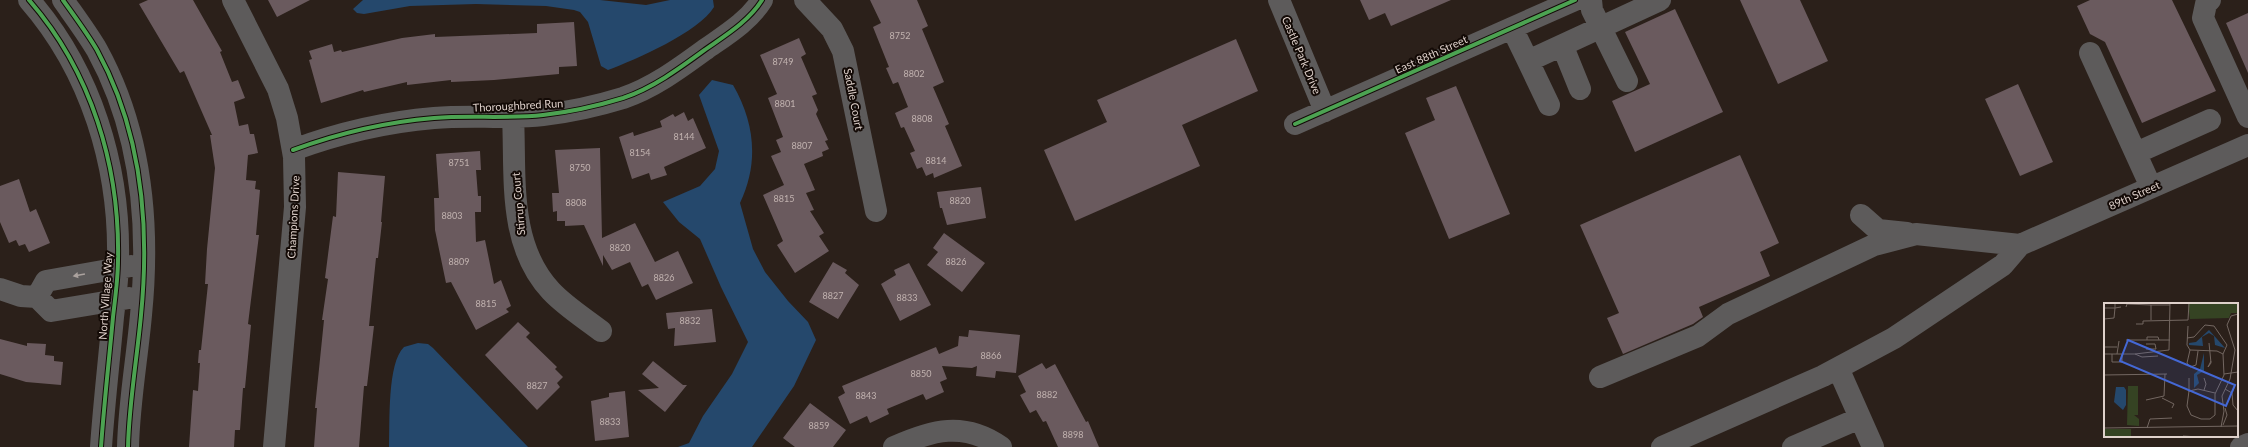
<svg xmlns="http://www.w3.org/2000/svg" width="2248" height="447" font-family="Lato,sans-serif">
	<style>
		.water { fill: #25486c }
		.building { fill: #6a5a5e }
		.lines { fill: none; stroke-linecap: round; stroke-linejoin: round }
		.minor { stroke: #5d5b5b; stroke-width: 22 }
		.cycleway-casing { stroke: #130a06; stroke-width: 6 }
		.cycleway { stroke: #4ca352; stroke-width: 4 }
		.oneway { fill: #aba29e }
		.labels { text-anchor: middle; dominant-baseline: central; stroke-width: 4; stroke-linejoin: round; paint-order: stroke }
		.number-label { font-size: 9px; fill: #c2b3b0 }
		.street-label { font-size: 11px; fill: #dfd1cb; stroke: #130a06 }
		.inset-road { fill: none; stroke: #736761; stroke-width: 1 }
		.view { fill: #4468d5; fill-opacity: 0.15; stroke: #4468d5; stroke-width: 2 }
		.inset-edge { fill: none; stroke: #dfd1cb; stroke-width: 2 }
	</style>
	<rect width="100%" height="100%" fill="#2b201a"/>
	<path class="water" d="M363 0H600L646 5 670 0H713L714 7C699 32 635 60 608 70L601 66 588 22 580 12 574 10 546 6 476 4 410 6 364 14 357 13 353 9Z
		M712 80 733 85C755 123 759 163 740 203L753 249 765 272 788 301 808 322 816 340 794 386 752 447H678L689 443 703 416 732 374 748 342 721 287 700 239 679 222 663 202 700 186 715 169 719 151 699 95Z
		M418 343 428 344 433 348 528 447H389C390 423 387 363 404 347Z"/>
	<path class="building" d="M148 0H193L222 51 220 52 232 82 238 80 245 98 234 102 239 126 248 124 250 134H254L258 153 248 155 246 180 256 181 255 189 260 190 256 235H259L248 324 251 325 245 388H243L240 430H235L234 447H189L193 390 198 391 200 363H198L199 350H201L208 284H205L207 249 215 168 210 135H212L184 71 180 73 139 4Z
		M268 0H310L277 17Z
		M870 0H917L928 26 922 29 944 82 933 87 949 124 945 126 962 166 934 178 933 173 926 176 922 167 917 169 910 153 915 151 904 127 901 128 895 113 908 107 898 82 893 84 886 68 889 67 873 27 881 23Z
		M1360 0H1451L1391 26 1385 13 1369 20Z
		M1740 0H1800L1828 61 1778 84Z
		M2090 0H2172L2216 91 2142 123 2105 42 2090 34 2077 6Z
		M1675 9 1723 112 1635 152 1612 101 1650 84 1625 32Z
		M2248 13V73L2226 23Z
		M574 22 577 66 559 67V74L494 80 451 82V80L407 85V82L364 92 363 90 321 103 309 60 312 59 309 51 332 44 334 52 341 50 342 52 402 38 435 34V37L537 33V24Z
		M799 38 806 54 801 57 817 94 812 96 818 110 816 114 828 140 825 141 829 149 822 152 823 156 804 164 815 190 806 193 814 210 810 211 824 233 819 236 829 251 795 273 777 245 783 241 763 195 784 185 771 156 781 152 776 140 783 137 768 98 777 94 760 55Z
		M1236 39 1258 91 1182 125 1200 166 1075 221 1044 150 1107 122 1097 100Z
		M2018 84 2053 162 2020 176 1985 99Z
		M1456 86 1510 214 1449 239 1405 133 1435 120 1426 98Z
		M684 112 688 121 693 118 706 148 664 167 667 175 651 180 649 173 632 179 619 137 633 132 634 136 662 127 660 121 673 114 675 117Z
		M600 148 602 238 635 223 655 262 678 251 693 283 656 300 648 284 642 287 630 262 612 270 603 255V266L584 225 565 226V221H557V211L553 212 552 193H559L555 150Z
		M480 151 481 170H476L478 196H481V212H475L476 242 485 240 494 284 501 280 511 306 506 309 509 312 476 330 451 282 446 283 435 230 434 198H439L436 154Z
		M1740 155 1779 243 1760 252 1770 276 1699 307 1703 317 1693 324 1623 354 1607 318 1619 313 1580 225Z
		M338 172 385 176 381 222H382L378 258H376L369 326H374L367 386H364L359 447H314L317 408H315L324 320H322L328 279 325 278 333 216 336 217Z
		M19 179 30 212 36 209 50 243 29 252 25 244 19 246 16 240 9 243 0 222V186Z
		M981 187 986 218 947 225 942 208H940L937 192Z
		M944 233 985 263 962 292 927 265 938 252 933 248Z
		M833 262 847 270 845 273 859 285 838 319 809 302Z
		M909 263 931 305 900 321 881 284 896 275 894 270Z
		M712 309 716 342 674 346 675 328 668 329 666 313Z
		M518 322 530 333 526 337 557 367 555 369 563 377 557 383 560 387 537 410 485 355Z
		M969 330 1020 335 1016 373 996 371 995 378 976 376 977 366 972 368 942 366 947 379 940 382 944 392 926 400 923 394 887 409 889 414 870 423 867 416 850 424 838 397 845 393 842 386 936 347 939 354 958 346 959 336 968 337Z
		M0 339 27 346V343L46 344 45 355 54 356V361L63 362 61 385 26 382 0 374Z
		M653 361 683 385H687L665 412 638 390 659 388 642 374Z
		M1042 363 1046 369 1055 364 1086 422 1088 421 1099 447H1058L1046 421 1043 422 1036 410 1030 413 1020 395 1026 392 1018 376Z
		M625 391 629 437 595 441 591 401 609 397V393Z
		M810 403 846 430 833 447H795L783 438Z"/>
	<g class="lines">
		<path class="minor" d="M29 0C91 71 120 166 118 260 118 279 115 299 113 317 109 361 104 404 101 447
			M63 0C75 17 87 33 97 50 142 132 150 224 141 315 137 359 129 403 128 447
			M233 0 278 89 287 118 294 157 295 207 274 447
			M805 0 832 29 843 51 876 211
			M1279 0 1325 111
			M1591 0 1592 10 1627 81
			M2210 0 2206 4 2203 18 2248 117
			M1512 28 1528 61 1660 0
			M1563 47 1580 89
			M2090 53 2151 187
			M1528 61 1549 105
			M513 116C516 176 507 244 551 291 565 306 584 318 601 331
			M1295 124 1575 0
			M293 150C339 133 386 122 434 118 470 115 507 119 543 115 570 112 597 106 623 98 653 88 680 68 706 49 726 35 749 21 762 0
			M2136 153 2210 120
			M1861 215 1878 230 1907 233
			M2020 245 2248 145
			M0 289 21 296 37 297 51 311 129 298
			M37 297 46 281 131 266
			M1838 368 1873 447
			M1600 377 1698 336 1728 314 1874 245 1916 234 2020 245 2003 265 1894 338 1823 376 1662 447
			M894 447C932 430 964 421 1001 447
			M1793 447 1860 418
			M2241 447 2248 444"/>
		<g class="cycleway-casing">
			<path id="cycleway" d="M29 0C91 71 120 166 118 260 118 279 115 299 113 317 109 361 104 404 101 447
				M63 0C75 17 87 33 97 50 142 132 150 224 141 315 137 359 129 403 128 447
				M1295 124 1575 0
				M293 150C339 133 386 122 434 118 470 115 507 119 543 115 570 112 597 106 623 98 653 88 680 68 706 49 726 35 749 21 762 0"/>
		</g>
		<use href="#cycleway" class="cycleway"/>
	</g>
	<defs><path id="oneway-solid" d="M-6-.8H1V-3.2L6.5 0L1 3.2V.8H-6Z"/></defs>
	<use class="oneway" href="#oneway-solid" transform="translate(79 275) rotate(170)"/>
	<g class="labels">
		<g class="number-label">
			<text x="900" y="35">8752</text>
			<text x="783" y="61">8749</text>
			<text x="914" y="73">8802</text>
			<text x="785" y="103">8801</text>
			<text x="922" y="118">8808</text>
			<text x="684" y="136">8144</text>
			<text x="802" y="145">8807</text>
			<text x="640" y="152">8154</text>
			<text x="936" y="160">8814</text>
			<text x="459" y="162">8751</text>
			<text x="580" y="167">8750</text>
			<text x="784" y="198">8815</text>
			<text x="960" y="200">8820</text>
			<text x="576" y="202">8808</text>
			<text x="452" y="215">8803</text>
			<text x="620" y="247">8820</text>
			<text x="459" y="261">8809</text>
			<text x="956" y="261">8826</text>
			<text x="664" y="277">8826</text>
			<text x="833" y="295">8827</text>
			<text x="907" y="297">8833</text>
			<text x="486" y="303">8815</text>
			<text x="690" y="320">8832</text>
			<text x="991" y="355">8866</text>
			<text x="921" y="373">8850</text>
			<text x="537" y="385">8827</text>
			<text x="1047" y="394">8882</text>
			<text x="866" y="395">8843</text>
			<text x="610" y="421">8833</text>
			<text x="819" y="425">8859</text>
			<text x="1073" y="434">8898</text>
		</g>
		<g class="street-label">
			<text transform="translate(1431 54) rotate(-24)">East 88th Street</text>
			<text transform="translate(1302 55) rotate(67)">Castle Park Drive</text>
			<text transform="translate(854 99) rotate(79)">Saddle Court</text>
			<text transform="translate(518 105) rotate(-3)">Thoroughbred Run</text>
			<text transform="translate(2134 195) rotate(-24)">89th Street</text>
			<text transform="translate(518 204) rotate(-95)">Stirrup Court</text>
			<text transform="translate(293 217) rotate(-87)">Champions Drive</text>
			<text transform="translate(105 296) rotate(-86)">North Village Way</text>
		</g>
	</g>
	<g transform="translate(2104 303)">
		<rect width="134" height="134" fill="#2b201a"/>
		<path d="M84 0H134V10H127L125 15 86 16ZM24 83H34V112H30L35 116V123L23 122ZM0 126H27V133L0 134Z" fill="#354323"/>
		<path d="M105 27 121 45 111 42 110 33 105 30 98 34 99 43 85 42V40L92 39ZM100 50V68L93 72 95 80 90 85V71L96 66ZM12 84H20L22 87V102L19 107 10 99Z" fill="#25486c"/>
		<path class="inset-road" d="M47 2H66M22 4 23 1 47 2V17M0 5H11V0M0 16 10 15 11 5 17 4M84 17 85 0M32 21H39V18L84 17M84 23 83 42 86 47M83 35 90 34 101 22 110 23 123 42 119 51M22 37H43M55 37 54 34H43V37H66M105 40 107 60 104 64 107 58M42 41H51L52 46H42M0 44H13M86 47 83 60 86 64 92 62 94 48M86 47 113 48 119 51M0 51H31M8 51V59H18V51M13 51 15 38M54 53 38 54 31 51 65 47 66 0M120 71 134 69M0 72 63 71M85 75V89M121 86 128 90 129 102 134 108M100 87 102 81 100 75M111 90 94 86 85 88 83 103 87 112 97 116H106L111 112V91L120 72 119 51M58 95 70 101 68 105M42 97 60 93 61 71M119 122 123 112 121 105M117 124 120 108 118 93 126 76 131 47 123 22 127 13 134 11M0 125 134 123M43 125 46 116 68 115M79 133 95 134"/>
		<path class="view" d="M24 37 131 82 122 103 16 58Z"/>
		<rect width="134" height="134" class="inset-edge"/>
	</g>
</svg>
